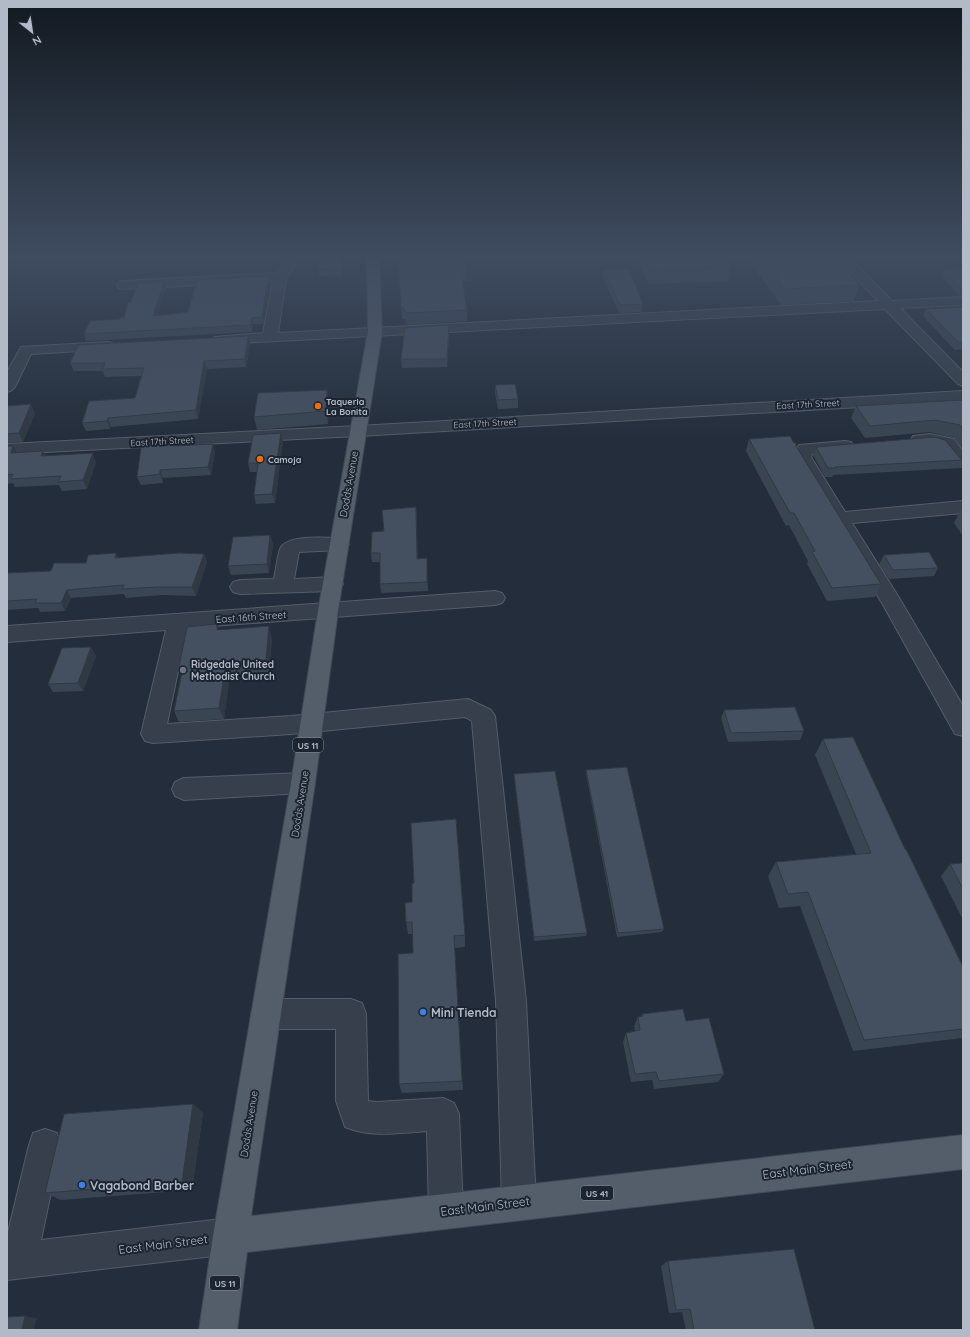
<svg xmlns="http://www.w3.org/2000/svg" width="970" height="1337" font-family="Quicksand,sans-serif">
	<style>
		.green { fill: #25393c }
		.lines { fill: none; stroke-linecap: round; stroke-linejoin: round }
		.minor-casing { stroke: #555d69; stroke-width: 2 }
		.major-casing { stroke: #404854; stroke-width: 2 }
		.minor { fill: #363f4b; fill-rule: evenodd }
		.major { fill: #545e6b; fill-rule: evenodd }
		.wall { fill: #3a4553 }
		.shaded-wall { fill: #303843 }
		.building { fill: #445060; stroke: #303843 }
		.food-dot { fill: #e8710a; stroke: #1c2430; stroke-width: 1.5 }
		.worship-dot { fill: #6b7280; stroke: #1c2430; stroke-width: 1.5 }
		.shop-dot { fill: #3f7fe0; stroke: #1c2430; stroke-width: 1.5 }
		.labels { text-anchor: middle; dominant-baseline: central; stroke-width: 4; stroke-linejoin: round; paint-order: stroke }
		.far-poi-label { font-size: 9px; font-weight: bold; fill: #b2bac7; stroke: #1c2430; text-anchor: start }
		.far-street-label { font-size: 9px; fill: #b2bac7; stroke: #1c2430 }
		.shield { fill: #1c2430; stroke: #858d9a; stroke-width: 1 }
		.shield-label { font-size: 9px; font-weight: bold; fill: #b2bac7 }
		.street-label { font-size: 10px; fill: #b2bac7; stroke: #1c2430 }
		.poi-label { font-size: 10px; font-weight: bold; fill: #b2bac7; stroke: #1c2430; text-anchor: start }
		.near-poi-label { font-size: 12px; font-weight: bold; fill: #b2bac7; stroke: #1c2430; text-anchor: start }
		.near-street-label { font-size: 12px; fill: #b2bac7; stroke: #1c2430 }
	</style>
	<rect width="100%" height="100%" fill="#232d3b"/>
	<path class="green" d="M915 254H953L963 263 925 264Z"/>
	<g class="lines">
		<g class="minor-casing">
			<path id="minor" d="M285 254H297L293 269 286 278 278 333 878 301 833 254H846L892 301 963 297V305L900 308 963 372V386L958 384 885 309 219 344 214 343 212 340 214 337 263 333 273 281 124 289 119 288 117 285 119 282 124 281 276 273 281 268Z
				M107 342 112 343 114 346 112 349 31 354 15 387 12 390 7 392V372L21 347Z
				M963 391V401L358 436 7 454V444L358 426Z
				M930 434 954 439 963 451V467C952 464 951 453 942 447 934 442 922 446 913 444L911 440 913 436Z
				M845 441 851 442 853 446 851 450 812 454 811 457 845 512 963 501V513L852 523 898 596 963 706V736L955 734 882 603 793 457 799 445Z
				M339 538 346 540 349 544 346 548 339 550 299 552 294 579 333 577 340 579 343 584 340 589 333 591 240 594 233 592 230 587 233 582 240 580 274 579C276 570 277 558 280 549 286 534 325 538 339 538Z
				M495 591 502 593 505 598 502 603 495 605 187 628 167 724 291 716 468 699 491 710 495 716 526 1001 536 1202 531 1214 519 1219 507 1214 502 1202 496 1001 472 721 465 717 291 734 153 743 145 741 141 734 166 630 7 642V626Z
				M303 773 312 776 315 783 312 790 303 793 184 800 175 796 172 789 175 782 184 778Z
				M266 999H351L362 1003 366 1014 368 1101 377 1102 443 1098 454 1103 459 1114 463 1211 458 1223 446 1228 434 1223 429 1211 427 1131C400 1133 371 1138 345 1127L336 1101V1029H266L255 1025 251 1014 255 1003Z
				M45 1129 57 1133 61 1145 41 1240 231 1218 243 1224 249 1236 243 1248 231 1254 7 1280V1236L29 1145 33 1133Z"/>
		</g>
		<g class="major-casing">
			<path id="major" d="M367 254H379L382 332 338 611 315 783 251 1216 963 1135V1169L247 1252 237 1330H199L213 1236 291 783 318 611 368 332Z"/>
		</g>
		<use href="#minor" class="minor"/>
		<use href="#major" class="major"/>
	</g>
	<path class="wall" d="M67 254H116L68 256Z
		M319 254H343H342V275L319 276 318 269Z
		M398 254 467 269 468 281H463L467 310V321L407 325V323H405V319H402Z
		M545 254H602V260L548 262Z
		M636 254H723L731 266 728 281 649 284 635 257Z
		M744 254H832L859 285 854 301 781 305Z
		M963 268V296H959L942 276 944 269Z
		M603 270 643 304 641 312 619 313 603 278Z
		M268 276 270 283 263 324H253L252 332 86 341 84 334 120 319 124 317 130 303 166 288 157 315 188 312Z
		M963 307V349L955 350 923 316 926 309Z
		M449 333 447 367 402 368 401 359Z
		M250 344 246 367 207 369 198 419 111 427 110 429 86 431 82 423 135 398 141 376 105 377 103 371H74L70 363Z
		M495 385 518 399V408L498 409 495 393Z
		M963 400V449L954 438 930 432 865 438 851 418 856 406Z
		M329 402 328 424 257 430 254 417Z
		M7 406 35 413 23 442 7 443Z
		M749 439 796 446 881 584 875 597 827 601 807 564 808 561 789 525 786 526 746 451Z
		M283 441 275 503 256 504 254 495 257 472H250L248 463Z
		M7 446H13L16 452 96 462 87 489 62 491 59 485 15 487 13 483 7 484Z
		M174 446 215 452 211 475 163 478V483L141 485 137 477Z
		M816 447 960 458 963 459V466L962 468 833 475 832 477H825L813 455Z
		M416 507 418 559 427 567 428 591 381 593 380 584V562H372L371 553 384 531Z
		M960 511H963V536L954 523Z
		M270 535 273 544 269 573 231 575 228 566Z
		M204 554 207 562 196 596 162 595 126 598 124 594 71 598 65 611 40 612 38 608 7 610V573L51 571 86 563 119 558Z
		M884 555 938 568 934 576 889 579 879 564Z
		M219 630 272 638 269 672 230 675 224 719 179 722 174 711 182 674 179 667Z
		M91 647 96 656 83 691 53 692 48 684Z
		M724 710 804 731 800 740 728 742 721 718Z
		M823 739 905 849 963 967V1038L853 1051 800 906 779 908 768 876 776 862 856 854 815 755Z
		M586 770 664 929 662 932 617 937 586 774Z
		M514 774 587 933 586 936 534 941 514 778Z
		M963 863V918H962L941 876 950 864Z
		M405 903 465 935V947L455 948 463 1090 402 1093 399 1084 413 953V934H408L406 922Z
		M642 1014 686 1021 724 1074 718 1082 654 1089 652 1080 631 1082 623 1042 626 1033 635 1031 634 1026 638 1017 641 1016Z
		M193 1104 203 1113 192 1190 61 1200 45 1193Z
		M668 1261 815 1330H686L682 1312 669 1313 661 1266Z"/>
	<path class="shaded-wall" d="M341 254H342V275L341 268Z
		M268 276 270 283 263 324 262 317Z
		M164 282 166 288 155 322 153 316Z
		M252 318 253 324 252 332 251 325Z
		M449 325V333L447 367V359Z
		M248 336 250 344 246 367 245 359Z
		M204 361 207 369 198 419 196 410Z
		M327 390 329 402 328 424 326 411Z
		M31 404 35 413 23 442 19 433Z
		M108 418 111 427 110 429 107 421Z
		M281 433 283 441 275 503 272 494Z
		M213 444 215 452 211 475 208 467Z
		M13 446 18 455 11 453Z
		M43 451 47 459 41 456Z
		M93 453 96 462 87 489 83 480Z
		M160 470 163 478V483L160 474Z
		M416 507 417 516 418 568 417 559Z
		M270 535 273 544 269 573 267 564Z
		M116 553 120 562 115 558Z
		M204 554 207 562 196 596 192 587Z
		M67 590 71 598 65 611 61 603Z
		M217 624 221 636 217 630Z
		M269 626 272 638 269 672 266 660Z
		M91 647 96 656 83 691 78 683Z
		M226 663 230 675 224 719 219 708Z
		M193 1104 203 1113 192 1190 182 1182Z
		M25 1316 37 1318 34 1330H22Z"/>
	<path class="building" d="M319 254H341V268L318 269Z
		M398 254H465L467 269 461 270 467 310 406 313V311H404V307L401 308Z
		M643 254H723L731 266 651 270Z
		M759 254H832L859 285 785 289Z
		M963 268V289H962L944 269Z
		M629 269 643 304 620 305 603 270Z
		M268 276 262 317 252 318 251 325 84 334 90 321 120 319 121 317H124L128 302 130 303 139 283 164 282 153 316 188 312 197 280Z
		M963 307V342H958L926 309Z
		M449 325 447 359H401L405 328Z
		M248 336 245 359 204 361 196 410 108 418 107 421 82 423 89 401 135 398 144 368 102 369 105 363H70L78 345Z
		M515 384 518 399 498 400 495 385Z
		M327 390 326 411 254 417 258 393Z
		M963 400V429L960 425 935 420 870 426 856 406Z
		M31 404 19 433 7 434V406Z
		M281 433 272 494 254 495 258 463H248L253 435Z
		M790 436 794 443H796V446L881 584 832 588 812 552 815 551 794 513H790L749 439Z
		M934 437 945 440 960 458 963 459V460L835 467 836 468H828L816 447Z
		M173 443V446L213 444 208 467 160 470V474L137 477 141 447Z
		M7 446H13L11 453 43 451 41 456 93 453 83 480 58 482 61 476 11 479 13 474 7 475Z
		M416 507 417 559 427 558V582L380 584V553H371L372 532 384 531 382 510Z
		M270 535 267 564 228 566 233 537Z
		M929 552 938 568 893 570 884 555Z
		M116 553 115 558 179 553 204 554 192 587H158L122 589 124 585 67 590 61 603H35L37 599 7 601V573L51 571 54 563H86L88 555Z
		M217 624V630L269 626 266 660 226 663 219 708 174 711 183 667H179L187 627Z
		M91 647 78 683 48 684 62 648Z
		M795 707 804 731 731 733 724 710Z
		M853 737 905 849H906L963 967V1029L864 1040 808 892 788 894 776 862 871 853 823 739Z
		M627 767 664 929 618 933 586 770Z
		M555 771 587 933 534 937 514 774Z
		M456 819 465 935 454 936 462 1081 399 1084 398 954 413 953 412 922H406L405 903 412 902V884L414 883 411 823Z
		M963 863V889L950 864Z
		M683 1009 686 1021 709 1018 724 1074 659 1081 656 1072 635 1074 626 1033 640 1030 638 1017 643 1016 642 1014Z
		M193 1104 182 1182 45 1193 64 1114Z
		M794 1249 815 1330H694L690 1309 676 1310 668 1261Z
		M25 1316 22 1330H7V1317Z"/>
	<linearGradient id="sky" x2="0" y2="1"><stop stop-color="#131920"/><stop offset="0.58" stop-color="#3f4c60"/><stop offset="1" stop-color="#3f4c60" stop-opacity="0"/></linearGradient>
	<rect width="970" height="441" fill="url(#sky)"/>
	<g class="food-dot">
		<circle cx="318" cy="406" r="4"/>
		<circle cx="260" cy="459" r="4"/>
	</g>
	<circle class="worship-dot" cx="183" cy="670" r="4"/>
	<g class="shop-dot">
		<circle cx="423" cy="1012" r="4"/>
		<circle cx="82" cy="1185" r="4"/>
	</g>
	<g class="labels">
		<g class="far-poi-label">
			<text x="326" y="401">Taqueria<tspan x="326" dy="10">La Bonita</tspan></text>
			<text x="268" y="459">Camoja</text>
		</g>
		<g class="far-street-label">
			<text transform="translate(808 404) rotate(-3)">East 17th Street</text>
			<text transform="translate(485 423) rotate(-3)">East 17th Street</text>
			<text transform="translate(162 441) rotate(-3)">East 17th Street</text>
		</g>
		<g class="shield">
			<rect x="293" y="738" width="30" height="14" rx="3"/>
			<rect x="581" y="1186" width="32" height="14" rx="3"/>
			<rect x="210" y="1276" width="30" height="14" rx="3"/>
		</g>
		<g class="shield-label">
			<text x="308" y="745">US 11</text>
			<text x="597" y="1193">US 41</text>
			<text x="225" y="1283">US 11</text>
		</g>
		<g class="street-label">
			<text transform="translate(349 484) rotate(-80)">Dodds Avenue</text>
			<text transform="translate(251 617) rotate(-4)">East 16th Street</text>
			<text transform="translate(300 804) rotate(-81)">Dodds Avenue</text>
			<text transform="translate(249 1124) rotate(-81)">Dodds Avenue</text>
		</g>
		<g class="poi-label">
			<text x="191" y="664">Ridgedale United<tspan x="191" dy="12">Methodist Church</tspan></text>
		</g>
		<g class="near-poi-label">
			<text x="431" y="1012">Mini Tienda</text>
			<text x="90" y="1185">Vagabond Barber</text>
		</g>
		<g class="near-street-label">
			<text transform="translate(807 1169) rotate(-7)">East Main Street</text>
			<text transform="translate(485 1206) rotate(-7)">East Main Street</text>
			<text transform="translate(163 1244) rotate(-7)">East Main Street</text>
		</g>
	</g>
	<rect width="970" height="1337" fill="none" stroke="#b2bac7" stroke-width="16"/>
	<g transform="translate(32 32) rotate(150)" stroke="#1c2430" stroke-width="3" paint-order="stroke">
	<path d="M0-3L7 15L0 10L-7 15Z" fill="#b2bac7"/>
	<text y="-6" font-size="11" font-weight="bold" text-anchor="middle" fill="#b2bac7">N</text>
	</g>
</svg>
